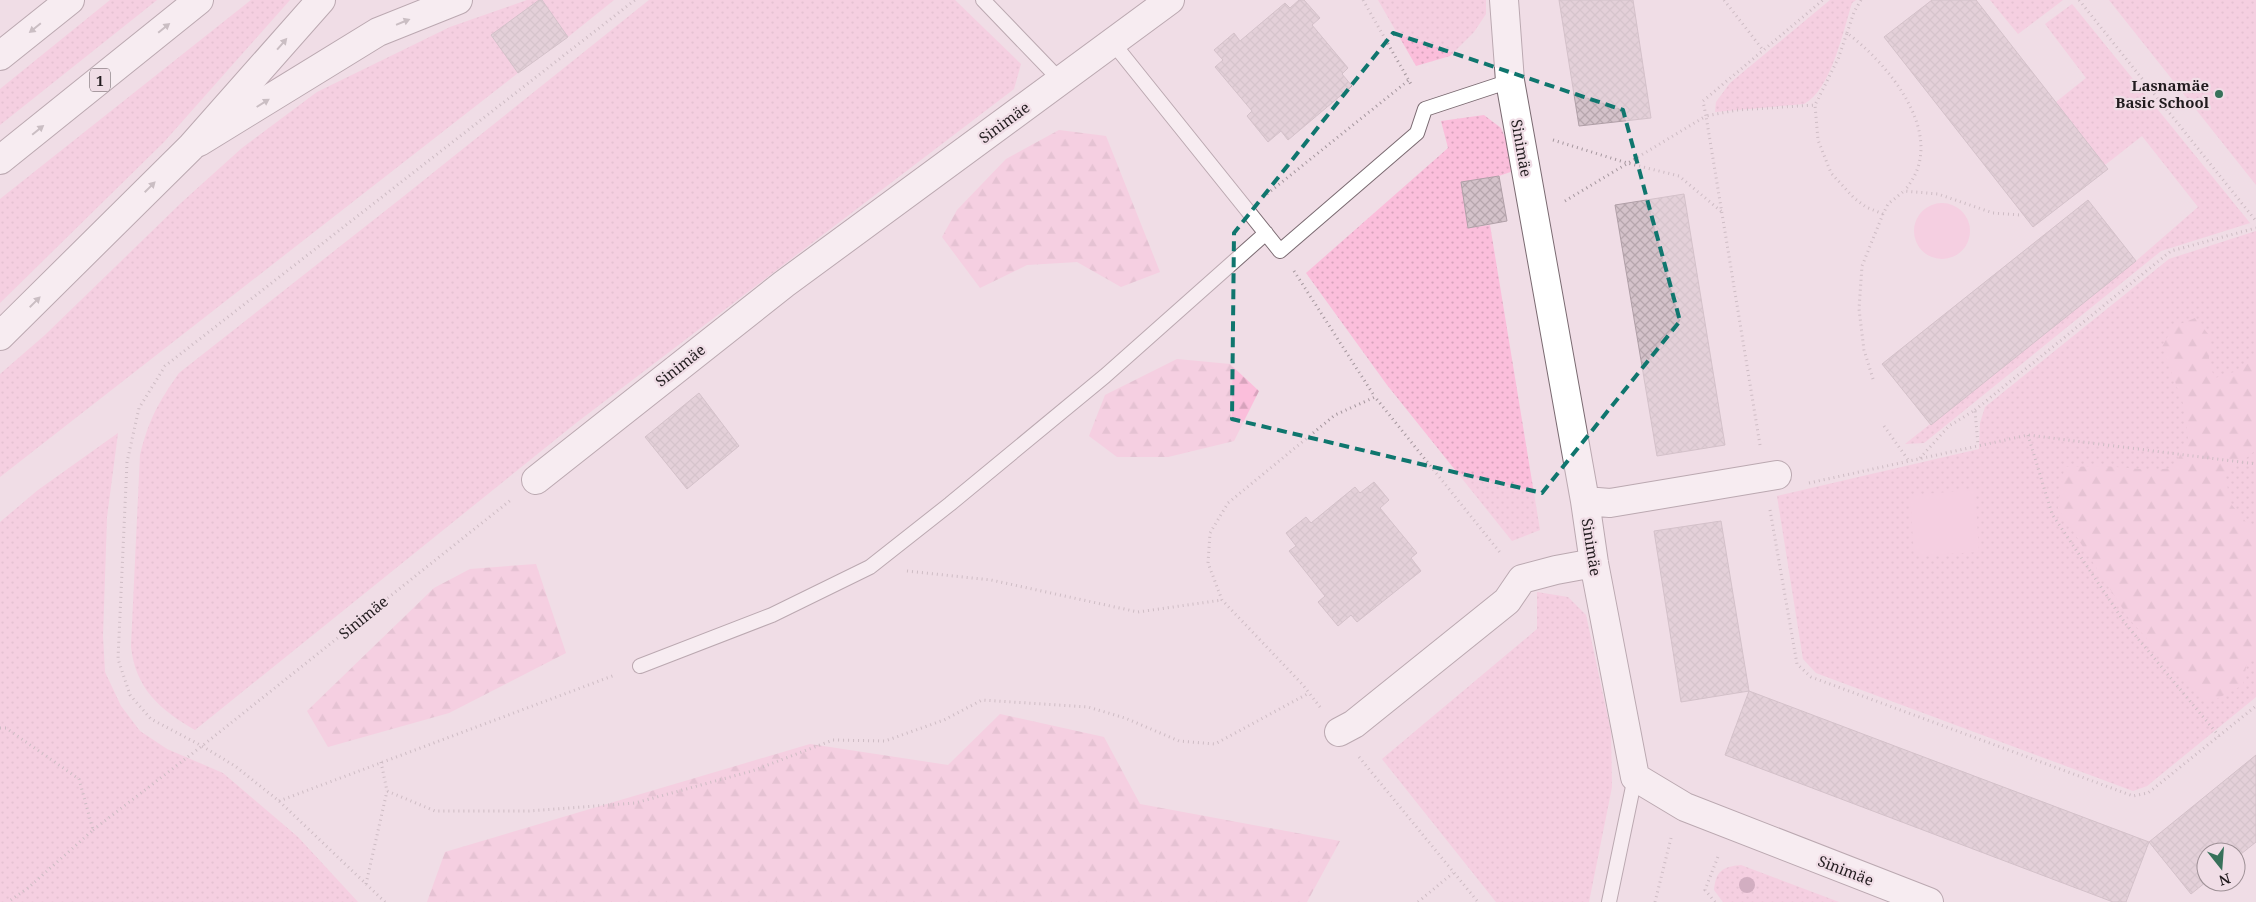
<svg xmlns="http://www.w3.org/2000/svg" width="2256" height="902" font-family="'Noto Serif',serif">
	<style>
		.grass { fill: url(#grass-dots) }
		.forest { fill: url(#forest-firs) }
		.park { fill: #fbbedb }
		.building { fill: url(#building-cross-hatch); stroke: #b09fa7 }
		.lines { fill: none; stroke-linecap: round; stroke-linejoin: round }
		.service-casing { stroke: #7a6a71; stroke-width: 16 }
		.minor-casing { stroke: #7a6a71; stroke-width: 30 }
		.trunk-casing { stroke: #7a6a71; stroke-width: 30 }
		.path { stroke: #a4969d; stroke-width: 3; stroke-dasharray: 1 4; stroke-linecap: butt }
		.service { stroke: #fff; stroke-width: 14 }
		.minor { stroke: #fff; stroke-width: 28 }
		.trunk { stroke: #fff; stroke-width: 28 }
		.tree { fill: #ad7595 }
		.oneway { fill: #9c999a }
		.marked { fill: none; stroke: #0f766e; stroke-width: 4; stroke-dasharray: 10 6; stroke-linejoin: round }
		.poi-dot { fill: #37715a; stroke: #f0dde6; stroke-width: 2 }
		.labels { text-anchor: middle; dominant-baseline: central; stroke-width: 4.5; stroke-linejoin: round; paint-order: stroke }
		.shield { fill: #f0dde6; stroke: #60565b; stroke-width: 1 }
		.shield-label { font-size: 14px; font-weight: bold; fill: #221c1f }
		.poi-label { font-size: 15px; font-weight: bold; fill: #221c1f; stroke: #f0dde6; text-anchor: end }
		.street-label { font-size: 15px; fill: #221c1f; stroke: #f0dde6 }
	</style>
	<defs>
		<pattern id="grass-dots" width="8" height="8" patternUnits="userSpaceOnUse" patternTransform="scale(1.25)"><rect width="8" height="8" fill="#fbbedb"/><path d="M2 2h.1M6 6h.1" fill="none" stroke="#d7a3bc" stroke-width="1.8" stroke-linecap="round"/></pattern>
		<pattern id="forest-firs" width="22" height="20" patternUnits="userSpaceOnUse" patternTransform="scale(1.25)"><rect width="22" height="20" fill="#fbbedb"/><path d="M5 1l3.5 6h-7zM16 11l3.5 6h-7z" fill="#d7a3bc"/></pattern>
		<pattern id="building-cross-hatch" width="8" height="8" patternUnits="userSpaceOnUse" patternTransform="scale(1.25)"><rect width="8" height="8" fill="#d4c2ca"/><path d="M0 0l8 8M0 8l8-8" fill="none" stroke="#b6a6ad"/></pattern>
	</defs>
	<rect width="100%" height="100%" fill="#f0dde6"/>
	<path class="grass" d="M110 0H157L0 125V89Z
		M251 0H290L164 142 0 303V199Z
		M527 0H539L491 35 518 73 0 477V374L45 335 182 202 242 148 317 92 450 27Z
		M542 0H614L568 37Z
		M649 0H955L1021 64 1014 89 576 423 195 730C160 710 135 688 131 646L140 455C149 419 158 403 179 373L399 200Z
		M1378 0H1486V14L1474 32 1450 56 1416 66Z
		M1830 0H1856L1852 3C1843 31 1831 90 1804 104L1715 112 1716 102 1730 83Z
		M1990 0H2063L2018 34Z
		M2109 0H2256V185Z
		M2072 4 2250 223 2161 251 1924 443 1905 444 2136 261 2198 207 2142 136 2105 165 2056 102 2086 78 2045 24Z
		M1484 115 1501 128 1519 169 1499 176 1461 182 1468 228 1490 225 1540 530 1512 541 1387 385 1306 273 1448 148 1441 121Z
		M2256 231V697L2147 786 2133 791 1816 673 1803 659 1777 496 1979 449 1980 423 1985 407 2169 259Z
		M118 433 107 517 103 636 105 672 121 706 140 731 167 749 223 773 298 837 358 902H0V522L38 490Z
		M1537 592 1568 597 1586 615 1611 732 1612 787 1589 902H1496L1382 759 1537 629Z
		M1741 865 1839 902H1723L1714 890C1716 871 1722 867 1741 865Z"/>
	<path class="forest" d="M1059 130 1106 136 1160 272 1121 287 1077 262 1027 265 980 288 942 237 957 210 1006 159Z
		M2195 318 2209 335V364L2215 378 2237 371 2256 358V450L2225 475 2231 504 2256 534V654L2247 661 2243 685 2209 703 2187 683 2130 620 2058 508 2060 486 2065 467 2104 466 2152 470 2174 468 2188 438 2184 406 2162 347 2173 327Z
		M1177 359 1230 364 1259 391 1234 441 1168 457H1117L1089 436 1105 395Z
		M536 564 566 653 449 713 328 747 307 711 434 588 470 569Z
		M1000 714 1104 737 1140 804 1340 841 1307 902H427L445 852 810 744 948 765Z"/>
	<path class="park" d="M1914 231a28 28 0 1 1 56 0a28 28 0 1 1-56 0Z
		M1975 490 1979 552 1914 556 1910 495Z"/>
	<path class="building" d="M539 0H542L568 37 518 73 491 35Z
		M1299 0H1304L1320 18 1312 25 1348 68 1342 74 1352 86 1288 140 1281 131 1268 142 1247 116 1252 111 1215 67 1223 60 1214 50 1234 33 1240 41 1285 3 1290 8Z
		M1559 0H1633L1651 118 1579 126Z
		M1932 0H1976L2108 169 2033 227 1884 37Z
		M1499 176 1507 221 1468 228 1461 182Z
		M1684 194 1725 445 1657 456 1615 205Z
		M2088 200 2136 261 1931 425 1882 364Z
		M699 393 739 446 687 489 645 437Z
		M1374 482 1389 500 1380 508 1417 553 1411 558 1421 571 1357 622 1351 615 1338 626 1318 602 1325 596 1289 551 1296 546 1286 533 1306 517 1311 523 1355 487 1360 493Z
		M1721 521 1749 691 1681 702 1654 531Z
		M1749 691 2149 842 2126 902H2113L1725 755Z
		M2256 755V842L2236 858V852H2206V882L2191 894 2149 842Z"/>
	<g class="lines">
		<g class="service-casing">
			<path id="service" d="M983 0 1060 80
				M1113 43 1280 251 1417 133 1425 109 1510 81
				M640 666 772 615 870 567 950 504 1105 376 1266 233
				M1609 902 1635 777"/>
		</g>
		<g class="minor-casing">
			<path id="minor" d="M1504 0 1510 81 1585 501 1594 563 1635 777 1685 807 1929 902
				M199 142 378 32 458 0
				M536 480 784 284 1170 0
				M1585 501 1610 503 1777 475
				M1339 732 1354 724 1507 601 1522 579 1556 570 1594 563"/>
		</g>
		<g class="trunk-casing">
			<path id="trunk" d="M0 56 70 0
				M0 160 199 0
				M0 336 191 147 321 0"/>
		</g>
		<path class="path" d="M1363 0 1412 86
			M1724 0 1763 50
			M2079 0 2256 221
			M1847 33 1854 12 1861 0
			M1553 140 1627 163 1679 176 1722 212
			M1267 194 1409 80
			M1565 201 1706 116 1703 101 1823 0
			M1883 214 1866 207 1854 198 1831 173 1818 140 1815 105 1838 59 1847 33C1890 65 1951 139 1904 191
			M1294 271 1375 397
			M1873 379 1864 350 1859 309 1862 266 1883 214 1888 204 1904 191 1938 194 1993 213 2020 215
			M1975 410 2171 251 2256 228
			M1884 426 1909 461
			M2028 435 2052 514 2125 623 2219 736
			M1760 445 1706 116 1737 110 1815 105
			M1920 458 1949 426 1975 410 1978 445
			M1809 483 2028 435 2256 464
			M1770 510 1797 664 1811 677 2133 796 2148 793 2256 706
			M907 571 991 580 1138 612 1222 600
			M1320 707 1303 685 1222 600 1208 563 1210 533 1228 503 1335 415 1375 397 1502 555
			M0 728H6L79 779 93 830 28 888 8 902
			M1359 757 1478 902
			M381 762 387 791 435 811H529L635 803 752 771 833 740 885 741 944 720 982 700 1088 707 1125 718 1179 741 1215 744 1309 693
			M279 801 615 675
			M93 830 202 746 512 499
			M366 884 387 791
			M385 902 279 801 235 766 202 746 151 719 130 695 118 659 127 462 139 408 165 366 635 0
			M1418 902 1453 873
			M1655 902 1671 838
			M1715 902 1705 890 1719 854"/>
		<use href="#service" class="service"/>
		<use href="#minor" class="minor"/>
		<use href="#trunk" class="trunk"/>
	</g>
	<circle class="tree" cx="1747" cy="885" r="8"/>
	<defs><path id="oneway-solid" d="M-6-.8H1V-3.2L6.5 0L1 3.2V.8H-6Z" transform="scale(1.25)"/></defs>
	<g class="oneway">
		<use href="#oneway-solid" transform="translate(403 22) rotate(-22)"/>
		<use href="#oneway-solid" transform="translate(35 28) rotate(141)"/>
		<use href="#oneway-solid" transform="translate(164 28) rotate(-39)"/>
		<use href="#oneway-solid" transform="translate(282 44) rotate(-49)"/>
		<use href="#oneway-solid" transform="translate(263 103) rotate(-32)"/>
		<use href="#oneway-solid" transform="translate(38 130) rotate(-39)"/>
		<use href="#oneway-solid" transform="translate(150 187) rotate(-45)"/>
		<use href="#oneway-solid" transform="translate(35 302) rotate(-45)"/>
	</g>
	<path d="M0 0H2256V902H0ZM1393 33 1623 110 1680 321 1542 493 1232 419 1234 233Z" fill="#f0dde6" fill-opacity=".55" fill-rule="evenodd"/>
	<path class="marked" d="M1393 33 1623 110 1680 321 1542 493 1232 419 1234 233Z"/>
	<circle class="poi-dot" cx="2219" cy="94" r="5"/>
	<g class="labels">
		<rect class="shield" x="90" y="68.5" width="20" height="23" rx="4"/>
		<g class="shield-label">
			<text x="100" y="80">1</text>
		</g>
		<g class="poi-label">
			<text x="2209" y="85">Lasnamäe<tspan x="2209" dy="17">Basic School</tspan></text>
		</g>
		<g class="street-label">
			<text transform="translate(1004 122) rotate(-36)">Sinimäe</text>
			<text transform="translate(1522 148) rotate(80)">Sinimäe</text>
			<text transform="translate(680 365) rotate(-38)">Sinimäe</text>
			<text transform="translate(1592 547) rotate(81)">Sinimäe</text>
			<text transform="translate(363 617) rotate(-39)">Sinimäe</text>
			<text transform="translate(1846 870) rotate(21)">Sinimäe</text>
		</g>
	</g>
	<g transform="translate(2221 867) rotate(163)"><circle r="24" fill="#f0dde6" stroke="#9e9096"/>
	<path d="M0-4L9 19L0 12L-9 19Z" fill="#37715a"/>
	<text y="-8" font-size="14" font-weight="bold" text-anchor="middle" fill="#221c1f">N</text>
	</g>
</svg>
